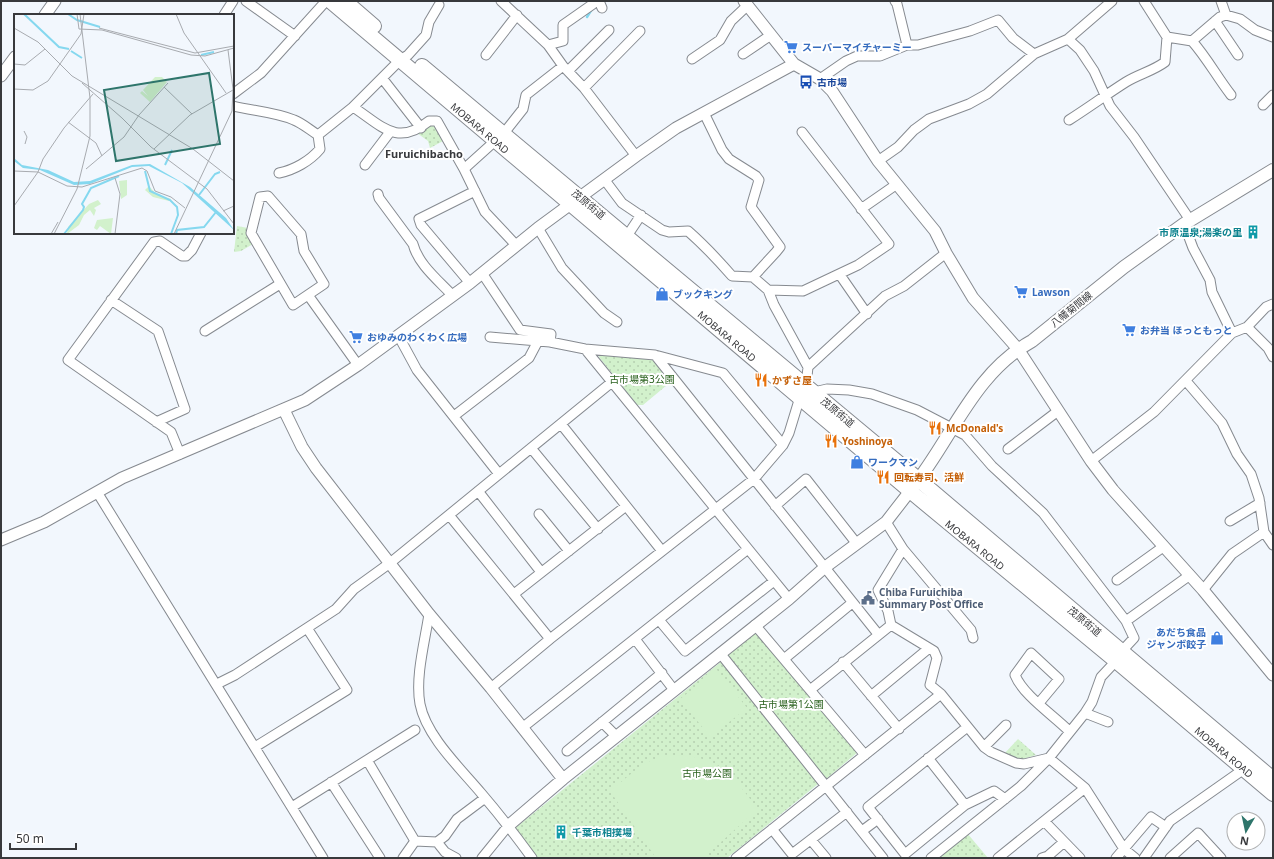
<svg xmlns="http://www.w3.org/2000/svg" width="1274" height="859" font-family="'Noto Sans','Noto Sans JP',sans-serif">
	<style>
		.park { fill: url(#park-dots) }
		.pitch { fill: #d2f1cc }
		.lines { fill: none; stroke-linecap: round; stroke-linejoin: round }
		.stream { stroke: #85d8ef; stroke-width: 2.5 }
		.minor-casing { stroke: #868a90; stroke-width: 11 }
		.tertiary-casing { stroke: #868a90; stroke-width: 13 }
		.secondary-casing { stroke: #868a90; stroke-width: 14 }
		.primary-casing { stroke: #868a90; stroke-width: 16 }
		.minor { stroke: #fff; stroke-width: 9 }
		.tertiary { stroke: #fff; stroke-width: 11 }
		.secondary { stroke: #fff; stroke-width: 12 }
		.primary { stroke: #fff; stroke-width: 14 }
		.labels { text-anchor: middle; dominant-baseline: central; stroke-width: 4; stroke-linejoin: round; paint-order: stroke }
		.shop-label { font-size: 10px; font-weight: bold; fill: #366cbe; stroke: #fff; text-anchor: start }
		.transit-label { font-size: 10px; font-weight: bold; fill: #164399; stroke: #fff; text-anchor: start }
		.street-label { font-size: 10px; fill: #38393c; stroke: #fff }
		.culture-label { font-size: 10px; font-weight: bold; fill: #0d838f; stroke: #fff; text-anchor: end }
		.park-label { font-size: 10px; fill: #29611d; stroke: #fff }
		.food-label { font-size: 10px; font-weight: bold; fill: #c56008; stroke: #fff; text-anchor: start }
		.service-label { font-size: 10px; font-weight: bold; fill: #4e5e75; stroke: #fff; text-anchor: start }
		.neighbourhood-label { font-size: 11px; font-weight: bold; fill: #38393c; stroke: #fff }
		.inset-river { fill: none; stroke: #85d8ef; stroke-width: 2 }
		.inset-road { fill: none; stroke: #a8abb0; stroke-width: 1 }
		.view { fill: #2e756b; fill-opacity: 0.15; stroke: #2e756b; stroke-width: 2 }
		.inset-edge { fill: none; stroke: #38393c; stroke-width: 2 }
	</style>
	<defs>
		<pattern id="park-dots" width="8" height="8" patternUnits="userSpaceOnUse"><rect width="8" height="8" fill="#d2f1cc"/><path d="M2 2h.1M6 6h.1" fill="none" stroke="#b5cfb0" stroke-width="1.8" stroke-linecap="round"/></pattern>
	</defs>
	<rect width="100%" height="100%" fill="#f2f7fd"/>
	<path class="park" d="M430 126H435L443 141 430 148 428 141 417 133Z
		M237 226 248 228 247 234 253 244 241 251 234 252Z
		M600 354 652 359 668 380 667 385 643 405H637L599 357Z
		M757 629 858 752 826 779 725 656Z
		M722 661 818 784 727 858H537L514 829Z
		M1018 739 1036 755 1020 760 1004 754Z
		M967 833 988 858H937Z"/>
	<path class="pitch" d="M717 670 747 708 710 737 680 699Z
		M664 755C719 755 727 769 758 809L703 858H656L610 791 643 764Z"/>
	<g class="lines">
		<path class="stream" d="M587 17 592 9"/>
		<g class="minor-casing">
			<path id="minor" d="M246 1 295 36
				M501 1 548 45 563 66 584 88 636 156
				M599 1 602 8
				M895 1 897 4 907 45
				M1144 1 1167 37 1192 41 1220 17 1226 15 1240 19 1255 30 1273 37
				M1221 1 1226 15
				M224 15 233 1
				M1215 21 1238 55
				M1068 39 1080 50 1094 71 1110 106 1134 137 1190 220
				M1192 41C1207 58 1217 77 1231 95
				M548 45 563 41V25L593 4V1
				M743 54 771 35
				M486 55 517 15
				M692 59 720 40 731 21 748 5
				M568 71 609 30
				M382 78 421 128
				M820 79 846 61 857 56H880L907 45H918L970 31 998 20 1013 38 1034 54
				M584 88 640 31
				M233 94 261 73 326 1
				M1263 105 1273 95
				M233 106C253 111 275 112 294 120 302 123 310 130 318 135L353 107 400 60 408 55 426 35 429 22 439 5
				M353 107C382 126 397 147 429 121H437L464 169 485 212 516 245
				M704 113 722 150 729 159 756 176 759 180 751 207 780 247 776 252 753 277
				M1069 120C1088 108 1107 94 1126 82 1139 74 1153 71 1165 62L1167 37
				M504 133 523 109 526 95 563 66
				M878 161 898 147 914 130 929 119 969 104 987 94 1034 54 1068 39 1112 1
				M365 165 390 132
				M464 169 495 141
				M279 173C294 170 310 161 320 149L318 135
				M604 179 622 203 662 230 669 232 688 231C704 245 718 260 732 276L753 277 768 290 803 291 858 265 889 244 802 132
				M378 194 379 198 413 244C418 264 438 280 452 295
				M268 196 301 234 304 251 324 284 293 305 251 233 260 197Z
				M861 209 897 184
				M1184 224 1193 248 1210 280 1212 292 1232 333
				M538 228 562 268 604 313 617 322
				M627 236 641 215
				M482 273 520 330 551 334 550 342
				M840 275 867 314
				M470 283 421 225 419 219 475 191
				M768 290 774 305 808 367 806 386
				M308 295 358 365
				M111 300 158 331 185 409 156 422
				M1247 327 1268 348 1273 357
				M205 331 280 284
				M398 335 417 370 499 474
				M490 337 550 342 585 349 655 355 723 373 783 445
				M585 349 789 599
				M655 355 878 634
				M808 367 885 296 904 286 946 253
				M1186 381 1222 423 1237 454 1251 474 1259 498 1264 532 1273 545
				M814 392 827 389 849 390 872 394 917 410 965 435 992 466 1043 513 1126 621 1134 638 1121 652
				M454 416 529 358 538 341
				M561 424 662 551
				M531 448 598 529
				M1008 449 1058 411
				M180 454 171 432 68 360 154 242 160 241 182 256H186L192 250 201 233
				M1091 461 1154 412 1232 333 1247 327 1266 307 1273 304
				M478 491 541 572
				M97 492 323 858
				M775 506 806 479 857 544
				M539 514 569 551
				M449 515 550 639
				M1230 521 1260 503
				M886 522 903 549 878 590 888 611 891 625 934 651 937 658 930 685 941 694 984 747 991 752 1016 763 1024 764 1049 758 1085 788 1124 849 1135 858
				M903 549 971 630 973 638
				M1117 580 1163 547
				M1203 590 1232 554 1264 532
				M514 594 626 506
				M429 614C425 641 415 677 420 704 426 736 461 769 481 793 499 814 516 836 532 858
				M659 620 685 651 774 581
				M1126 621 1190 575
				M755 625 865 755
				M635 639 674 690
				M720 653 883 858
				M784 659 852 603
				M843 662 899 729
				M217 684 235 675 336 609 354 589 390 563 612 382
				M491 688 550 639 754 479 783 445 789 433 800 397
				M810 690 891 625
				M871 696 928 649
				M1039 703 1059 679 1031 653 1015 675C1023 695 1053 715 1069 731
				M1085 713 1108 722
				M602 722 616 736
				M522 728 748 549
				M966 728 868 807 905 854 965 805 994 791 1005 799
				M255 747 347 690 307 628
				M984 747 1006 725
				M567 751 662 673
				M928 758 965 805
				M367 760 415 841
				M331 782 380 858
				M292 807 415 730
				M1044 821 1080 858
				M772 829 792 854 847 812
				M862 831 878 819
				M811 840 826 858
				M415 841 437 842 445 852 456 858
				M437 842 445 836 457 819 485 798
				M403 858 415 841
				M482 858 508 826
				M736 858 941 694
				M931 858 1021 786 1049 758 1085 713 1092 702 1101 677 1116 661
				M998 858 1085 788
				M1042 858 1048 856 1064 842
				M1116 858 1151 817 1166 827
				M1144 858 1170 821 1244 769
				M1170 858 1198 833 1221 858"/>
		</g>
		<g class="tertiary-casing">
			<path id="tertiary" d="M744 1 794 64 820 79 832 91 878 161 935 231 946 253 973 298 1018 349 1091 461 1113 490 1203 590 1273 675
				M45 15 55 1
				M1 76 15 57
				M284 410 302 447 316 468 429 614 491 688 563 779
				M1 540 44 522 122 478 305 400 358 365 470 283 538 228 636 156 676 128 794 64
				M508 826 563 779 789 599 824 568 886 522 910 491"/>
		</g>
		<g class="secondary-casing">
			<path id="secondary" d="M913 487C952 438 974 373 1032 341L1124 267 1184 224 1273 170"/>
		</g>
		<g class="primary-casing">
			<path id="primary" d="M330 1 910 491 1116 661 1273 794
				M345 1 374 26
				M422 66 919 480 1273 779"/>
		</g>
		<use href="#minor" class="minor"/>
		<use href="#tertiary" class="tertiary"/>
		<use href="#secondary" class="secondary"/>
		<use href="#primary" class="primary"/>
	</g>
	<defs>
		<g id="supermarket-bare" transform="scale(1.08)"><path d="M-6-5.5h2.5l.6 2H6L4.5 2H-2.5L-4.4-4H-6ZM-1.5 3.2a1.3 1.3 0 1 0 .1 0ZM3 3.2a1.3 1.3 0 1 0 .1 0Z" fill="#3f7fe0" stroke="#fff" stroke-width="2.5" paint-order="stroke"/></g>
		<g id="bus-bare" transform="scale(1.08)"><path d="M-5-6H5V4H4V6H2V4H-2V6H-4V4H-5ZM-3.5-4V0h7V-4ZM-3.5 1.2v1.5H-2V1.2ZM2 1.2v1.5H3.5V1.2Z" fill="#1a4fb4" stroke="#fff" stroke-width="2.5" paint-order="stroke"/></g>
		<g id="building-bare" transform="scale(1.08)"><path d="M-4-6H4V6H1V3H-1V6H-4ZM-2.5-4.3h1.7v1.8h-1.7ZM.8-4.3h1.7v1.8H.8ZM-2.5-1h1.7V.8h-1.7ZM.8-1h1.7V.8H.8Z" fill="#0f9aa8" stroke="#fff" stroke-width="2.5" paint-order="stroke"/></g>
		<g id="shop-bare" transform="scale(1.08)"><path d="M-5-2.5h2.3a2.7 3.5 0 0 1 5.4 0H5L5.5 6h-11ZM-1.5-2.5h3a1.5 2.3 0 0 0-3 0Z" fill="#3f7fe0" stroke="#fff" stroke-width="2.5" paint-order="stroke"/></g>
		<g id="restaurant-bare" transform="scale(1.08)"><path d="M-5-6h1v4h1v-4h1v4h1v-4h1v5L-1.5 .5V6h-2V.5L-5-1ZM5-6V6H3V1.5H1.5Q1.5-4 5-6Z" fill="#e8710a" stroke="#fff" stroke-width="2.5" paint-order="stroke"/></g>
		<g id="civic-bare" transform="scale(1.08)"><path d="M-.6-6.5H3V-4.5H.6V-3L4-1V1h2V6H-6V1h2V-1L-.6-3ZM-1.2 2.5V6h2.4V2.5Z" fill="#5c6f8a" stroke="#fff" stroke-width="2.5" paint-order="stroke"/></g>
	</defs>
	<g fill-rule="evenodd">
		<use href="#supermarket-bare" x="791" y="47"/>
		<use href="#bus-bare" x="806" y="82"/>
		<use href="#building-bare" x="1253" y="232"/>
		<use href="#supermarket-bare" x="1021" y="292"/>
		<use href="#shop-bare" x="662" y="294"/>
		<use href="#supermarket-bare" x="1129" y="330"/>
		<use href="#supermarket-bare" x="356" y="337"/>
		<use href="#restaurant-bare" x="761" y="380"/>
		<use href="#restaurant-bare" x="935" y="428"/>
		<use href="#restaurant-bare" x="831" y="441"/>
		<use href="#shop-bare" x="857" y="462"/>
		<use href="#restaurant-bare" x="883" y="477"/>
		<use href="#civic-bare" x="868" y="598"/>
		<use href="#shop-bare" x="1217" y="638"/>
		<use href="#building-bare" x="561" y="832"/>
	</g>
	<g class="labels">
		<g class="shop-label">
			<text x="802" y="47">スーパーマイチャーミー</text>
			<text x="1032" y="292">Lawson</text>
			<text x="673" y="294">ブックキング</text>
			<text x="1140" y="330">お弁当 ほっともっと</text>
			<text x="367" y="337">おゆみのわくわく広場</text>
			<text x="868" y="462">ワークマン</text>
			<text x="1206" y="632" text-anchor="end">あだち食品<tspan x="1206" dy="12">ジャンボ餃子</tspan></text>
		</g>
		<g class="transit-label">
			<text x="817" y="82">古市場</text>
		</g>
		<g class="street-label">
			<text transform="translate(480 128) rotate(40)">MOBARA ROAD</text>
			<text transform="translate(589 204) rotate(40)">茂原街道</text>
			<text transform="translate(1071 309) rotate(-39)">八幡菊間線</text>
			<text transform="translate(727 336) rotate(40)">MOBARA ROAD</text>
			<text transform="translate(838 412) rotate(40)">茂原街道</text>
			<text transform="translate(975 545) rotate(39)">MOBARA ROAD</text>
			<text transform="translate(1085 621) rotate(40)">茂原街道</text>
			<text transform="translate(1224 752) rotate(40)">MOBARA ROAD</text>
		</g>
		<g class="culture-label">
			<text x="1242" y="232">市原温泉;湯楽の里</text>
			<text x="572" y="832" text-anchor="start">千葉市相撲場</text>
		</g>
		<g class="park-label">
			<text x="642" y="379">古市場第3公園</text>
			<text x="791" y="704">古市場第1公園</text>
			<text x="707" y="773">古市場公園</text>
		</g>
		<g class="food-label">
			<text x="772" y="380">かずさ屋</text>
			<text x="946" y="428">McDonald's</text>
			<text x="842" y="441">Yoshinoya</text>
			<text x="894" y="477">回転寿司、活鮮</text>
		</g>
		<g class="service-label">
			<text x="879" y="592">Chiba Furuichiba<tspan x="879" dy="12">Summary Post Office</tspan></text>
		</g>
		<g class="neighbourhood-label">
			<text x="424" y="153">Furuichibacho</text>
		</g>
	</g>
	<g transform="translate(14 14)">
		<rect width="220" height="220" fill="#f2f7fd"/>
		<path d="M113 166V181L107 185 105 167ZM84 186 87 190 80 194 82 196 80 202 76 196 70 201 65 211 53 220 54 213 75 190ZM99 204 97 220 86 212 83 216 80 214 83 206Z" fill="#d2f1cc"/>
		<path d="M141 63H148L153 68 136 88 126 79 128 77 134 82 129 76ZM135 172 142 180 157 185 155 187 139 183 131 176Z" fill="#d2f1cc"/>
		<path d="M0 144 8 151 34 156 60 168 76 167 118 151 136 150 176 173 212 204 220 216 168 169 135 152 118 153 76 170 60 171 26 156 9 154 0 147Z" fill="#85d8ef"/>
		<path class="inset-river" d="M10 0 45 33 55 35M54 0 63 6 86 13M57 37 68 44M187 41 200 38M151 151 158 136M131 157 136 177 156 186 163 193 164 201 157 220M185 181 201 160 206 158M50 220 69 196 70 193 68 190 77 174 105 162M162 220 163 216 190 213 202 198"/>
		<path class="inset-road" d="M63 0 65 15 88 16 177 41 191 42 220 34M162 0 170 19 212 79M0 14 24 28 58 62 179 135 220 167M85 14 181 39 220 32M0 50 11 51 31 35M68 69 108 104 137 133 193 175 220 210M150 73 178 100M0 75 19 76 34 67 67 20 70 0M125 101 154 69M54 108 82 129 88 142M10 117 13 123 11 130M140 135 176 101 219 76M72 155 110 123 125 101M0 157 24 158 53 172 68 173 128 154 133 157 141 177 157 183 171 194M101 164 106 180 101 220M0 192 24 158 29 145 50 114 79 80M209 197 220 192M37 220 44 208M40 220 63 175 76 122V84L66 0M160 220 218 97 219 75 214 36"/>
		<path class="view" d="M195 59 206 130 102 147 90 76Z"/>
		<rect width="220" height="220" class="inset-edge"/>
	</g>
	<rect width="1274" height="859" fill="none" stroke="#38393c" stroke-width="4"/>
	<g transform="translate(1246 831) rotate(189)"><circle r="19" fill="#ffffff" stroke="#afb0b1"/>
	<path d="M0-3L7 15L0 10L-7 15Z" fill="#2e756b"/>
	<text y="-6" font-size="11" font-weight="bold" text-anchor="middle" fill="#38393c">N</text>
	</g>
	<path d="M10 843v6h66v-6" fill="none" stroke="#38393c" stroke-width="2"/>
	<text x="16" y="843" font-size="12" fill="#38393c" stroke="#ffffff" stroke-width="3" paint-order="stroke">50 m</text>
</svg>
